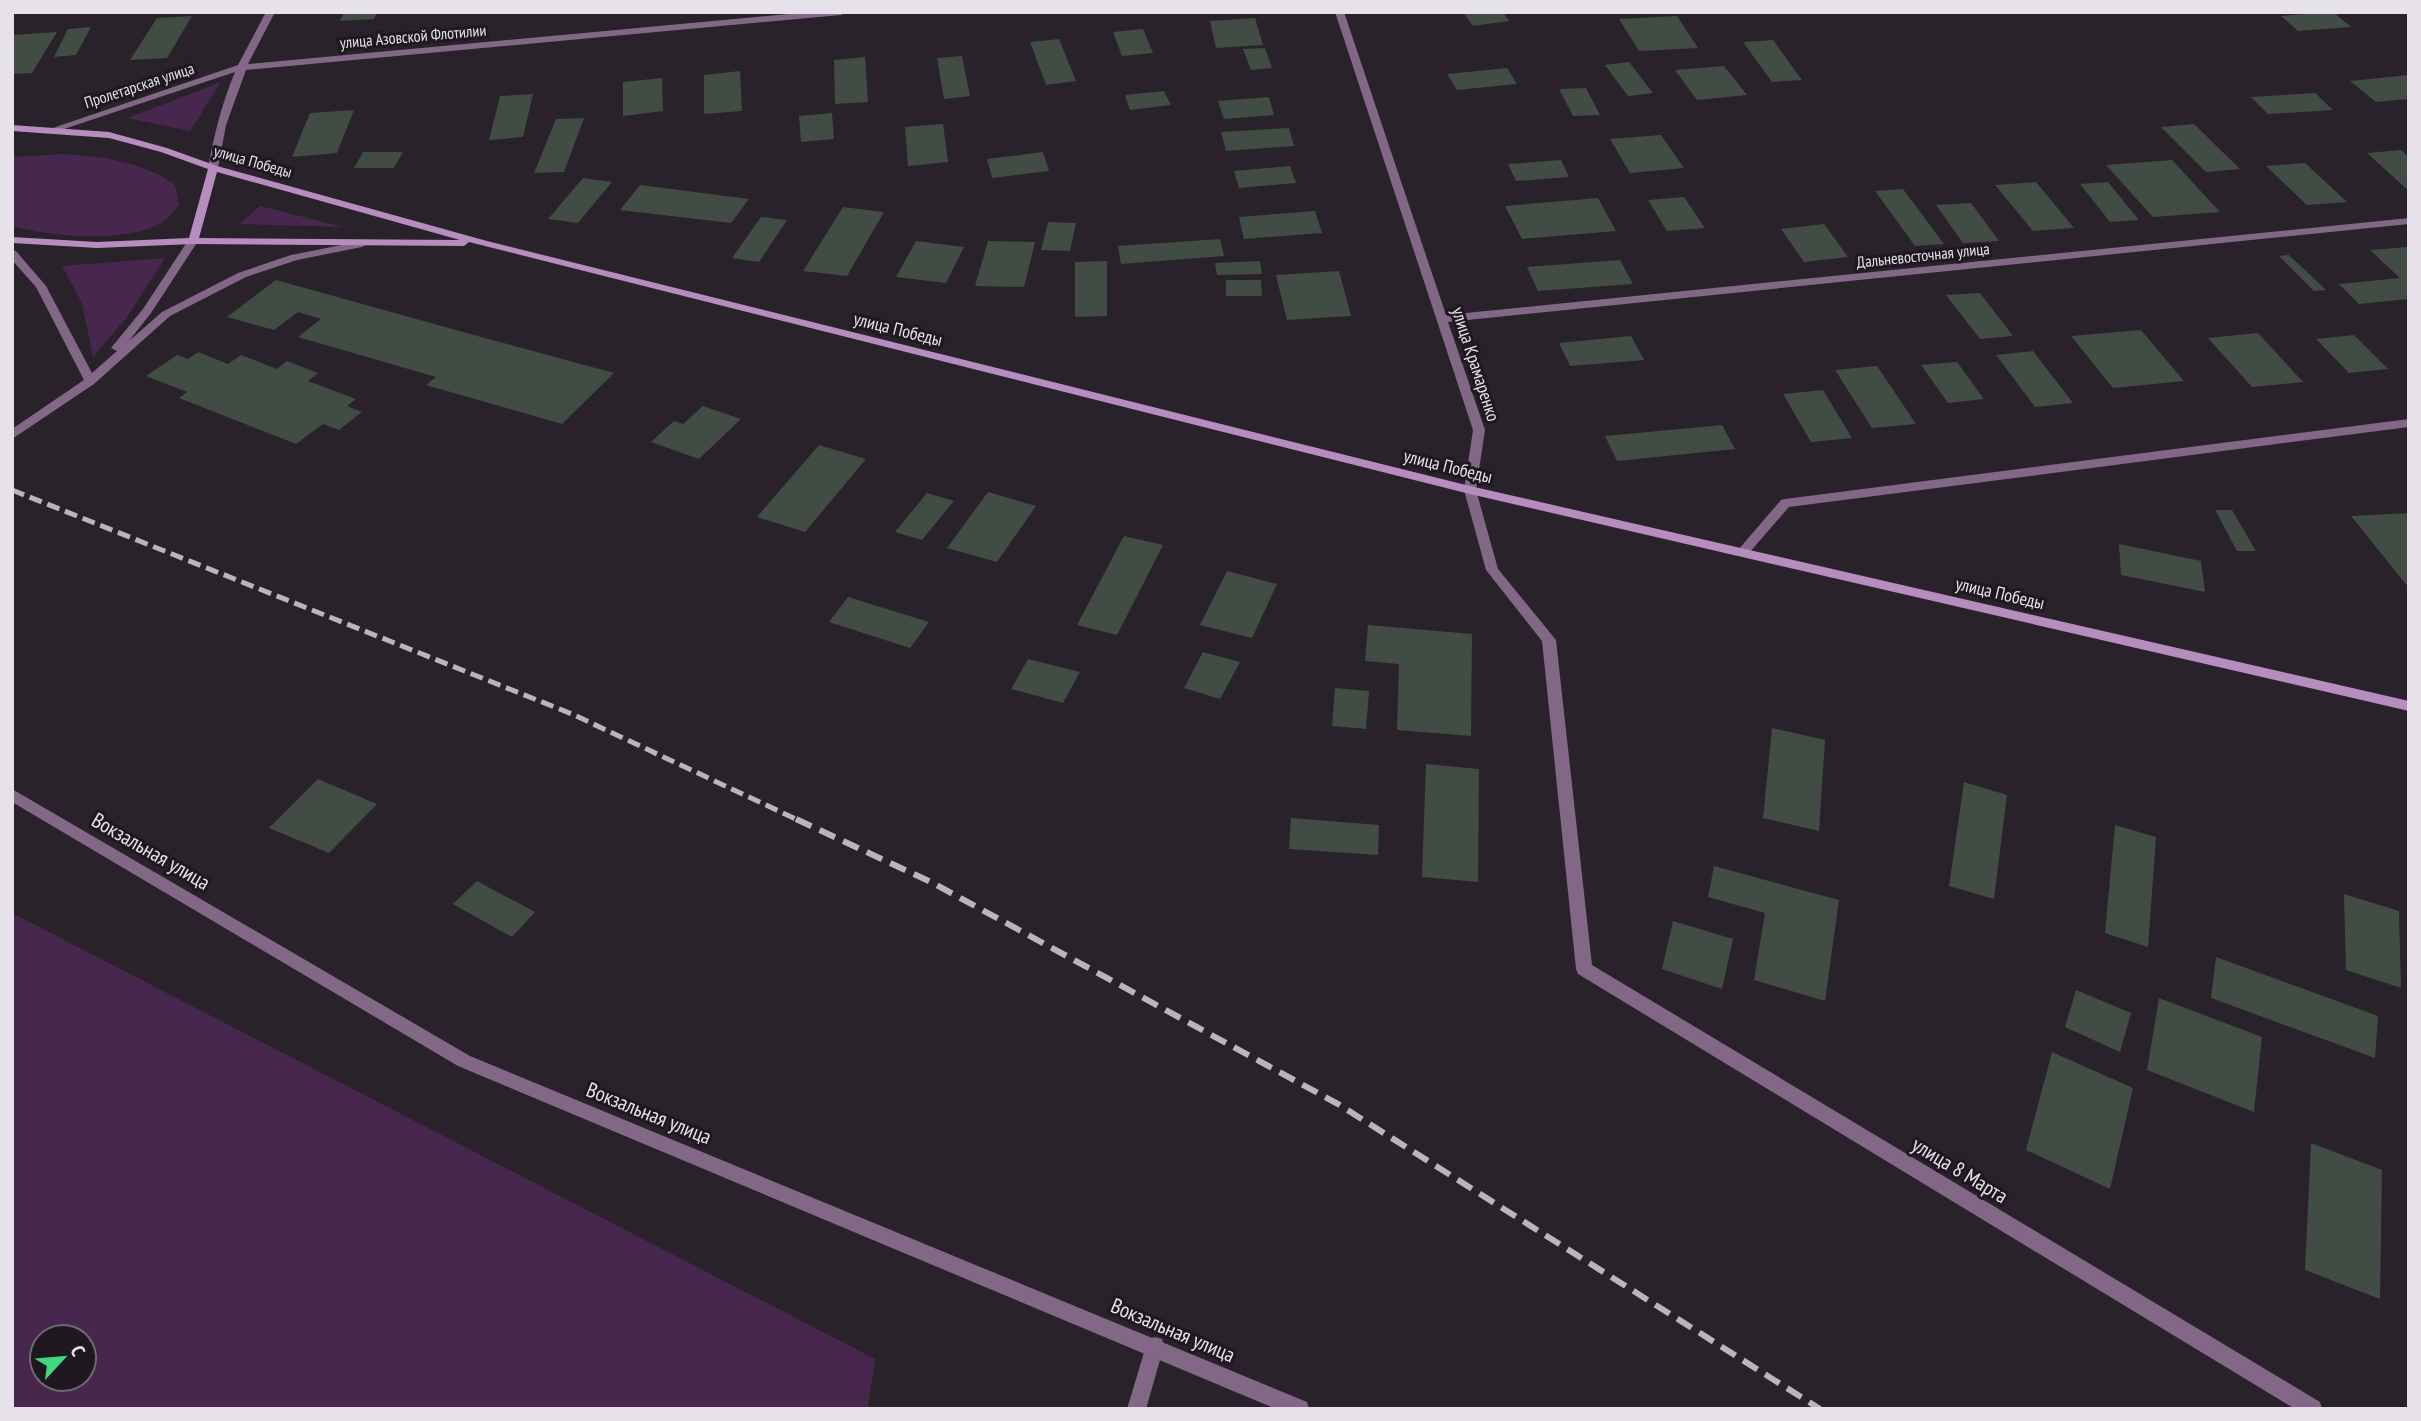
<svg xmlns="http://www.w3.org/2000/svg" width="2421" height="1421" font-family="'PT Sans Narrow',sans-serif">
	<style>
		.green { fill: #48274e; fill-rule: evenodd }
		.building { fill: #414c44 }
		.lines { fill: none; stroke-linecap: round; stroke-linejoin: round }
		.lane { fill: #826787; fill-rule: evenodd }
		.street { fill: #826787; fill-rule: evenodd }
		.secondary { fill: #b78dc0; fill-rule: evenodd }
		.rail-far1 { stroke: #bab4bb; stroke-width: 5; stroke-dasharray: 13 6; stroke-linecap: butt }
		.rail { stroke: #bab4bb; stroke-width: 6; stroke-dasharray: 17 9; stroke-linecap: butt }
		.labels { text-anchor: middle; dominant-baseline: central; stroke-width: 6; stroke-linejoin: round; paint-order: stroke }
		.far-street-label { font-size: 16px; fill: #e7e2e9; stroke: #1f1821 }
		.street-label { font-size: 18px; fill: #e7e2e9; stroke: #1f1821 }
		.near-street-label { font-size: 21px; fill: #e7e2e9; stroke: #1f1821 }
	</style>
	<rect width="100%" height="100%" fill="#29222a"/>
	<path class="green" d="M221 82 190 131 128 118Z
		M63 154C101 156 144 162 175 185L179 205C173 211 167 221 159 224 124 243 50 237 12 226V157Z
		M260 206 343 227 240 224Z
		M165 258 127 317 93 357 82 303 62 266Z
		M12 913 875 1359 868 1409H12ZM84 1337V1379H42V1337Z"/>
	<path class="building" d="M344 12H377L374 19 340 21Z
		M1463 12H1503L1509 21 1473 26Z
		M2333 12 2351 27 2298 31 2281 16Z
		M192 16 167 58 130 60 157 18Z
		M1677 16 1698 48 1639 51 1619 19Z
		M1255 18 1263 45 1216 48 1210 21Z
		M91 27 76 55 54 57 68 29Z
		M1143 29 1153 53 1122 56 1113 32Z
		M57 32 32 73 12 74 13 35Z
		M1059 39 1076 81 1046 85 1030 42Z
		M1773 40 1802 80 1772 82 1743 42Z
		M1265 48 1272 68 1251 70 1243 49Z
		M962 56 970 96 944 99 937 58Z
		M865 57 868 102 835 104 834 60Z
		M1629 62 1653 93 1628 96 1605 65Z
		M1724 66 1747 95 1697 100 1675 70Z
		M1507 68 1517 84 1457 90 1447 74Z
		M740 71 742 111 704 114V75Z
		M2409 75V99L2376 102 2350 81Z
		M662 78 663 111 623 116V82Z
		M1586 88 1600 115 1573 116 1559 89Z
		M1164 91 1171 105 1130 110 1125 95Z
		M2315 93 2333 110 2268 114 2251 97Z
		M533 94 523 137 489 140 500 96Z
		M1269 97 1274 115 1224 119 1218 101Z
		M354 110 337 153 292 157 310 113Z
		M832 113 834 139 801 142 799 116Z
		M584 118 564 172 534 173 556 119Z
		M943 124 948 162 908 166 905 127Z
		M2194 124 2240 169 2206 172 2161 127Z
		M1289 128 1294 146 1226 151 1221 132Z
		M1661 135 1684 168 1630 173 1610 139Z
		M2401 150 2409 157V191L2367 153Z
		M363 152H403L394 168H354Z
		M1043 152 1049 171 992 178 987 159Z
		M1561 160 1569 177 1516 181 1508 164Z
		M2172 160 2220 212 2153 217 2106 165Z
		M2305 163 2347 202 2307 205 2266 166Z
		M1290 166 1296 183 1239 188 1234 171Z
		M583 178 612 182 578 223 548 219Z
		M2036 182 2074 228 2033 231 1995 185Z
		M2108 182 2139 220 2110 222 2080 184Z
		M640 185 749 199 731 223 620 210Z
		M1903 189 1944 244 1915 246 1875 191Z
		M1684 197 1705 228 1667 231 1648 200Z
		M1598 198 1616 231 1522 239 1505 206Z
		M1971 203 1999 241 1963 243 1936 205Z
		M843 207 884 212 847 276 803 271Z
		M1315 211 1322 233 1244 239 1239 217Z
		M761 217 787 220 759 262 732 258Z
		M1048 222 1076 223 1070 251 1041 250Z
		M1824 224 1848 257 1804 262 1781 229Z
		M1220 239 1224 256 1121 264 1118 246Z
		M916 241 964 247 946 283 896 277Z
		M988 241 1035 242 1024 287 975 286Z
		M2407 247 2409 299 2359 304 2339 284 2400 278 2370 250Z
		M2289 255 2326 290 2314 291 2279 256Z
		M1620 260 1633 284 1538 291 1527 267Z
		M1107 261V316L1075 317V262Z
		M1260 261 1262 274 1217 275 1215 263Z
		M1339 271 1351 316 1287 320 1276 275Z
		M276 280 481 337 614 373 562 424 426 385 436 377 298 337 321 319 298 312 274 330 227 317Z
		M1226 280H1261L1262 296H1226Z
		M1980 293 2013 336 1980 339 1946 295Z
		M2141 330 2184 381 2113 388 2071 336Z
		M2258 333 2303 382 2252 387 2208 338Z
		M2354 335 2388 369 2349 373 2316 339Z
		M1631 336 1644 360 1570 366 1559 343Z
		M2033 351 2073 403 2035 407 1996 355Z
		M198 352 228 364 241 355 277 369 287 361 318 373 308 381 356 399 347 406 362 412 339 430 323 424 296 444 179 398 187 392 146 376 177 355 188 359Z
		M1957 362 1984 399 1948 403 1921 365Z
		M1877 366 1916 424 1872 428 1835 370Z
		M1823 390 1852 438 1811 442 1783 394Z
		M703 406 741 419 699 459 651 442 674 421 683 424Z
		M1722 425 1735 449 1617 461 1605 436Z
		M819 445 866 459 805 532 757 517Z
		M988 492 1036 506 997 562 947 548Z
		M927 493 954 501 922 540 895 532Z
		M2215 510H2232L2256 551H2237Z
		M2409 513V588L2351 516Z
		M1124 536 1163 545 1117 635 1077 625Z
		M2119 544 2201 561 2205 592 2121 575Z
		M1227 571 1277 584 1252 638 1200 625Z
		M848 597 929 622 910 648 829 622Z
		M1368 625 1472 634 1471 736 1397 730 1399 664 1365 661Z
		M1203 652 1240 662 1220 699 1184 688Z
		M1028 659 1080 672 1063 703 1011 689Z
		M1335 688 1369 691 1366 729 1332 726Z
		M1772 728 1825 740 1819 831 1763 818Z
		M1426 764 1479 769 1478 882 1422 877Z
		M318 779 377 804 329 853 269 828Z
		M1964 782 2007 795 1994 899 1949 886Z
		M1291 818 1379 825 1378 855 1289 849Z
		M2115 825 2156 837 2148 947 2105 933Z
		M1714 866 1839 900 1825 1001 1754 980 1765 913 1708 897Z
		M477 881 535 912 512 937 453 904Z
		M2344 894 2399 911 2401 988 2346 970Z
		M1673 921 1733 939 1722 989 1662 969Z
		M2216 957 2378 1016 2375 1058 2211 998Z
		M2076 990 2131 1013 2120 1052 2065 1027Z
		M2159 998 2262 1037 2254 1112 2147 1070Z
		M2052 1052 2133 1088 2110 1189 2026 1150Z
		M2311 1143 2382 1170 2380 1299 2305 1270Z"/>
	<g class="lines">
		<path class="lane" d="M1155 1337 1162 1339 1164 1346 1146 1409H1127L1146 1346 1148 1339Z"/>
		<path class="street" d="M266 12H275L248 64 810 12H845L841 15 246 70 226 125 218 168 213 171 208 168C214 135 222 103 235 72L52 133 44 131 238 65Z
			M1335 12H1344L1446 315 2409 218V224L1448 322 1485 430 1476 490 1498 569 1556 640 1592 965 2320 1402 2322 1409H2295L1578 974 1576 969 1542 641 1486 570 1464 490 1473 430Z
			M193 238 198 241 151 313 129 341 162 312 238 273 291 255 362 241 367 244 362 247 297 260 246 277 170 316 94 384 12 439V429L84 380 36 287 12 260V250L16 251 46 286 92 373 117 351 111 348 143 309 189 239Z
			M2409 419V427L1789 507 1749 553H1739L1738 550 1781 500 1785 499Z
			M12 789 470 1056 1307 1402 1309 1409H1276L458 1066 12 802Z"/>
		<path class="secondary" d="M12 125 109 132 167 148 217 166 487 241 1470 486 2409 701V711L1470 494 469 242 464 246 193 244 97 248 12 243V237L97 242 189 238 208 169 161 152 109 138 12 131ZM217 172 460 240 199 238Z"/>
		<path class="rail-far1" d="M12 490 572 714 800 821"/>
		<path class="rail" d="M796 819 931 882 1338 1104 1820 1409"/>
	</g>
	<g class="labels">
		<g class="far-street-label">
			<text transform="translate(413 36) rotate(-5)">улица Азовской Флотилии</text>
			<text transform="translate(139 85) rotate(-18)">Пролетарская улица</text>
			<text transform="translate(253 161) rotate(16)">улица Победы</text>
			<text transform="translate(1923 255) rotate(-6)">Дальневосточная улица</text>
		</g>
		<g class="street-label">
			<text transform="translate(898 329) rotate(14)">улица Победы</text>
			<text transform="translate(1476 364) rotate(72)">улица Крамаренко</text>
			<text transform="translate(1448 466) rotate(14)">улица Победы</text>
			<text transform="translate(2000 593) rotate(13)">улица Победы</text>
		</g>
		<g class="near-street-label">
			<text transform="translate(151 851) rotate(30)">Вокзальная улица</text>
			<text transform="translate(649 1113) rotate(22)">Вокзальная улица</text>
			<text transform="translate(1960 1170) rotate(31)">улица 8 Марта</text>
			<text transform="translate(1173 1330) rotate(23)">Вокзальная улица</text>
		</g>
	</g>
	<rect width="2421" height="1421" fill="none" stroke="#e7e2e9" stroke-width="28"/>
	<g transform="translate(63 1358) rotate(64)"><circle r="33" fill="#1f1821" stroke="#6f6971" stroke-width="2"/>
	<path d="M0-5L12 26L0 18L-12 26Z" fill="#41d77c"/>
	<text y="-10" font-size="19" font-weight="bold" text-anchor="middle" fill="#e7e2e9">С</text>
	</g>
</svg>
